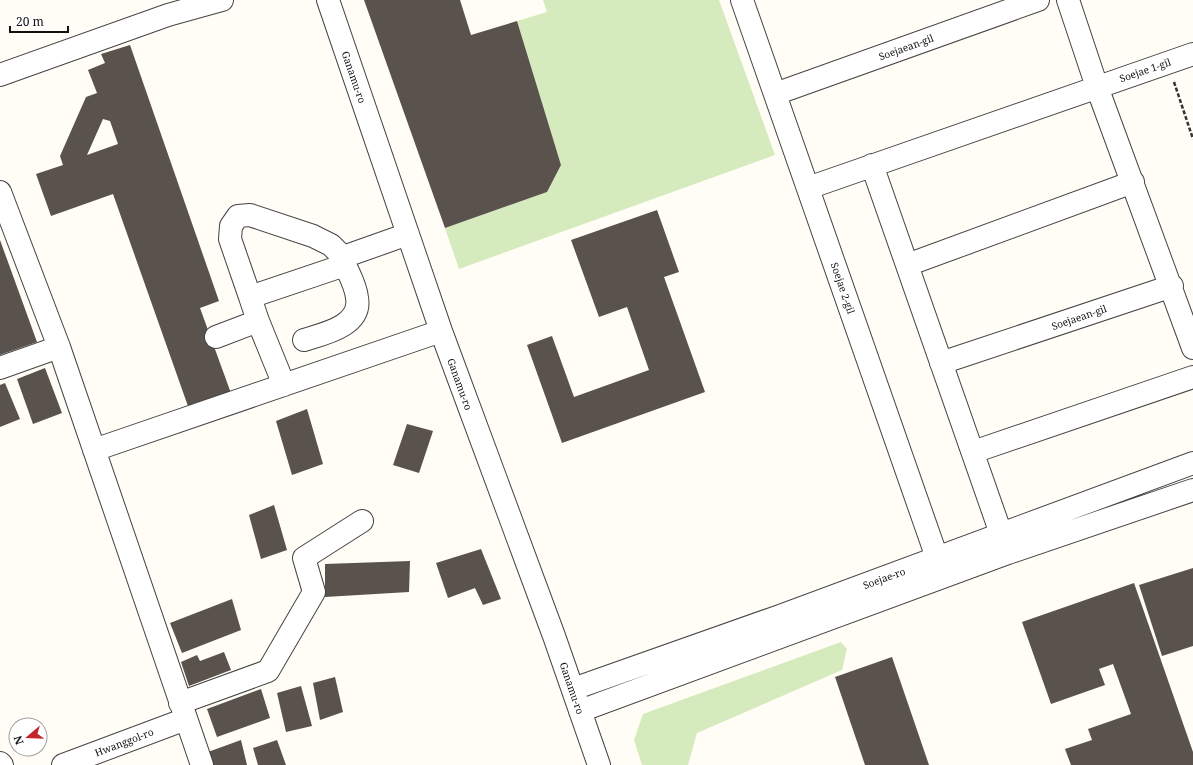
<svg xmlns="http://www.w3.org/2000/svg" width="1193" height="765" font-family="'Noto Serif',serif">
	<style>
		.green { fill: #d5ebbd }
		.building { fill: #5a524d; fill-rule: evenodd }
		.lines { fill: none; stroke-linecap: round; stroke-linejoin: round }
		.minor-casing { stroke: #444; stroke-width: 24 }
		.path { stroke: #333; stroke-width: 2.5; stroke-dasharray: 4 2; stroke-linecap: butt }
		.minor { stroke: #fff; stroke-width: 22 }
		.labels { text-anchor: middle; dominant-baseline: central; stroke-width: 4; stroke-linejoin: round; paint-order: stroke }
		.street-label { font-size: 10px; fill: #111; stroke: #fff }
	</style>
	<rect width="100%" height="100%" fill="#fffdf5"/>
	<path class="green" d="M543 0H719L775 155 459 269 445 228 547 192 561 165 517 21 547 12Z
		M841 642 847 649 842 670 697 733 688 765H642L634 740 643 714Z"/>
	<path class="building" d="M364 0H460L471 35 517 21 561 165 547 192 445 228Z
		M130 45 219 301 200 308 232 396 189 409 113 194 51 216 36 174 63 165 60 156 86 97 97 93 88 70 105 63 101 54ZM103 119 110 121 118 144 87 155Z
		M657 210 679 272 664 277 705 392 562 443 527 345 552 336 574 397 649 370 627 307 599 317 571 240Z
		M0 240 37 342 0 355Z
		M45 368 62 413 33 424 17 379Z
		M5 383 20 419 0 427V385Z
		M307 409 323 464 292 475 276 421Z
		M407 424 433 431 419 473 393 465Z
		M274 505 287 550 261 559 249 515Z
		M481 549 501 599 483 605 475 588 448 598 436 563Z
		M410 561 409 592 325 597V564Z
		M1193 568V646L1162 656 1139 585Z
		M1134 583 1193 752V765H1071L1065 749 1092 740 1088 729 1131 714 1113 664 1099 669 1105 685 1051 704 1022 622Z
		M232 599 241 630 182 653 170 623Z
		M224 652 231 670 189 686 181 662 197 655 200 661Z
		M892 657 929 765H865L835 677Z
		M335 677 343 712 320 720 313 683Z
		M301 686 312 726 286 732 277 693Z
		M261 689 270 718 217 737 207 709Z
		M241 740 247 765H213L208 752Z
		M277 740 286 765H258L253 748Z"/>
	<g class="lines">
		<g class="minor-casing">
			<path id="minor" d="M328 0 441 331 554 636 599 765
				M742 0 942 572
				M1068 0 1097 87 1193 348
				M0 75 168 15 222 0
				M775 94 1038 0
				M872 165 1006 548
				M808 188 1193 54
				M0 192 59 347 202 765
				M343 257 345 265 250 297 230 239 231 226 238 216 250 215 313 236 331 245 343 257 408 234
				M907 265 1133 182
				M250 297 258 321 284 385
				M216 337 258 321
				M304 340C323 334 362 326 357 298 356 286 350 276 345 265
				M941 363 1172 286
				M0 368 59 347
				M94 450 441 331
				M973 452 1193 377
				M573 689 777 617 1193 463
				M180 703 268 671 314 592 304 558 362 521
				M580 711 1008 553 1193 490
				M0 763 2 765
				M63 765 186 719"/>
		</g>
		<path class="path" d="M1174 82 1193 139"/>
		<use href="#minor" class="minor"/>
	</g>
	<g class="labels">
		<g class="street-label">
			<text transform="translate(906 47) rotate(-20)">Soejaean-gil</text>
			<text transform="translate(1145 70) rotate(-19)">Soejae 1-gil</text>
			<text transform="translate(354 77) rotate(71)">Ganamu-ro</text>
			<text transform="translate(843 288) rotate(71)">Soejae 2-gil</text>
			<text transform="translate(1079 317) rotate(-19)">Soejaean-gil</text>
			<text transform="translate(460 384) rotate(70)">Ganamu-ro</text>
			<text transform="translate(884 578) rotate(-20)">Soejae-ro</text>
			<text transform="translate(572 688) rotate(71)">Ganamu-ro</text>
			<text transform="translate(124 742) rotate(-21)">Hwanggol-ro</text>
		</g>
	</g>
	<g transform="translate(28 737) rotate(251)"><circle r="19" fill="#ffffff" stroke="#a0a0a0"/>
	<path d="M0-3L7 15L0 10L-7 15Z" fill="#c4262e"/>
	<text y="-6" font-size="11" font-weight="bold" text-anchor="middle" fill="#111111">N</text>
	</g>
	<path d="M10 26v6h58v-6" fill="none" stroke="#111111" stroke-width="2"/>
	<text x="16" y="26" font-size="12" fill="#111111" stroke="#ffffff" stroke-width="3" paint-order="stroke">20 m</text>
</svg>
